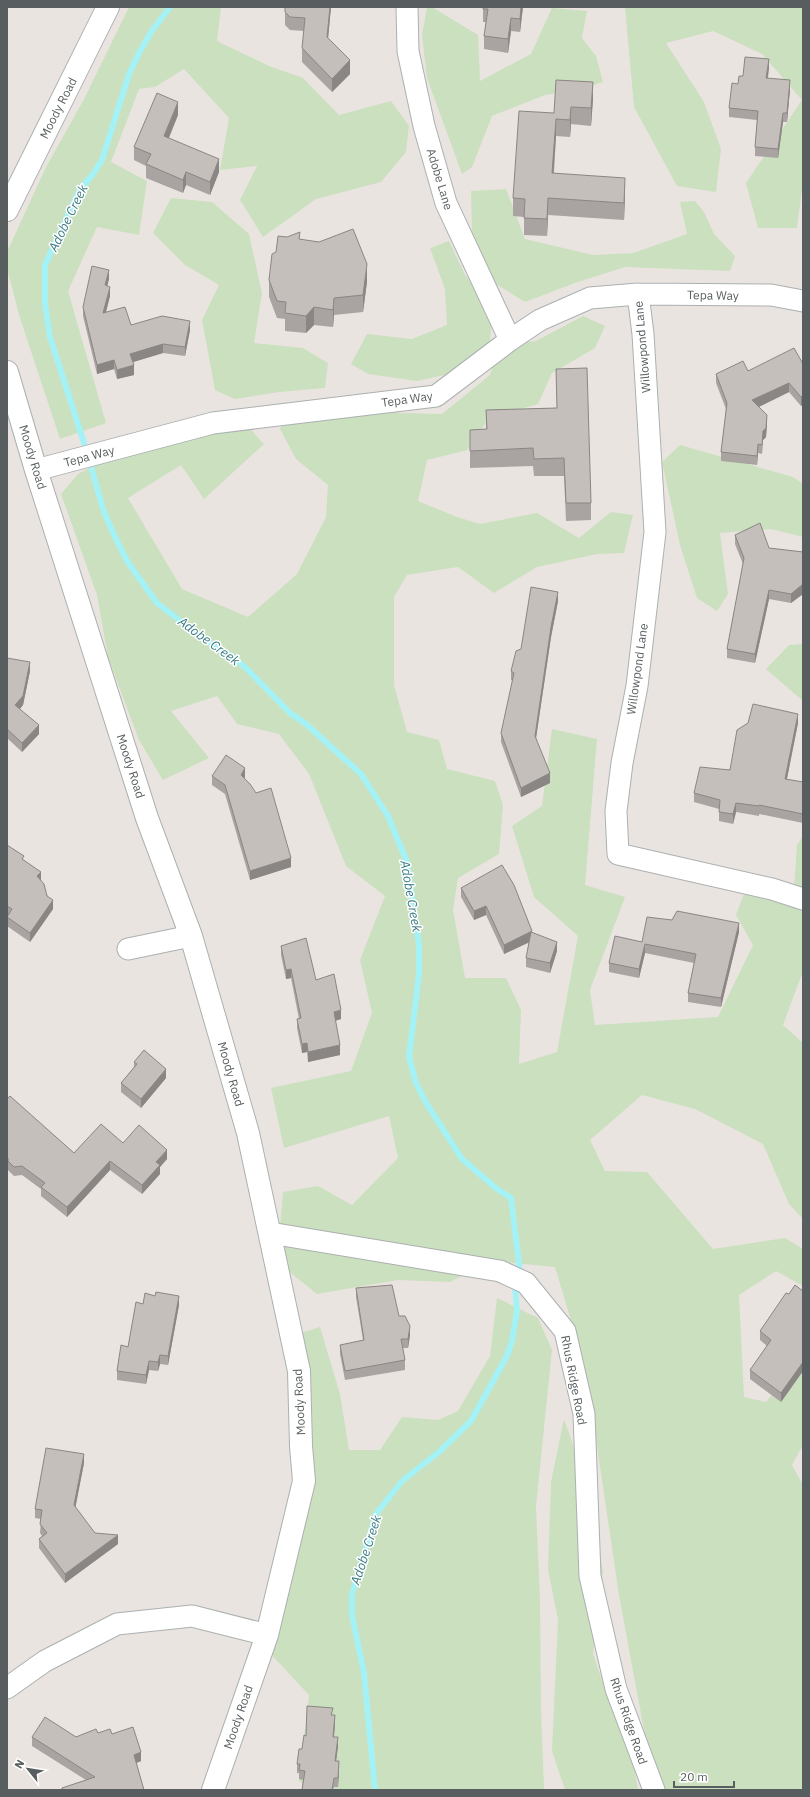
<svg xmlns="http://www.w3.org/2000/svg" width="810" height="1797" font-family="'IBM Plex Sans',sans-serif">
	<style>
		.green { fill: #cbe0be }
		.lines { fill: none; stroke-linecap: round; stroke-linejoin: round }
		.stream { stroke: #a4f2f6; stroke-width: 6 }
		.minor-casing { stroke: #abb0b1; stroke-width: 23 }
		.tertiary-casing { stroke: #abb0b1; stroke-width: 24 }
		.minor { stroke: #fff; stroke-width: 21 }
		.tertiary { stroke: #fff; stroke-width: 22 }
		.wall { fill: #a9a4a2 }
		.shaded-wall { fill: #8a8684 }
		.building { fill: #c5bfbc; stroke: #8a8684 }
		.labels { text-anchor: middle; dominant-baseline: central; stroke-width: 3; stroke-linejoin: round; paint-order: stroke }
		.street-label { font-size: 12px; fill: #585e5f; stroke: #fff }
		.water-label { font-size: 13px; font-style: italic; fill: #3a7b84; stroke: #fff }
	</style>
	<rect width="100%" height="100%" fill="#eae4e0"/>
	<path class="green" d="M129 7H221L217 41 269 66 303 78 339 115 391 101 409 126 406 152 381 182 316 199 263 237 240 200 257 166 220 170 229 118 184 69 155 87 139 89 111 162 147 181 139 235 97 227 68 291 106 423 60 439 20 318 7 269V252L45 169 84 99Z
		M427 7H432L478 35 480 81 531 54 552 8 587 11 582 38 596 56 603 82 578 90 545 95 492 116 472 167 462 174 427 78 422 35Z
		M625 7H803V181L797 228H758L746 183 802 100 762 54 713 31 666 43 704 102 721 149 716 192 677 186 634 107Z
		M506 189 525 239 593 255 633 253 687 234 680 202 695 201 704 212 714 234 735 256 730 271 625 267 575 283 525 302 496 284 472 234 471 191Z
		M171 198 212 202 249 234 262 293 254 343 303 348 328 363 325 388 279 392 235 399 215 390 202 320 219 285 185 265 153 233Z
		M449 241 465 275 484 298 492 321 489 350 454 373 417 381 368 374 351 364 367 334 412 339 447 325 445 289 430 248Z
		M583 316 605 326 595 348 552 373 538 404 489 418 467 450 427 460 418 501 457 517 480 524 537 513 579 538 611 512 633 515 624 553 597 554 537 567 494 593 458 567 407 575 394 597V685L407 732 439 740 447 769 495 781 503 805 499 854 458 878 453 910 465 978H506L521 1010 519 1064 557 1052 578 936 534 897 512 826 542 806 552 729 597 739 585 885 625 897 590 990 595 1025 718 1017 753 945 736 915 745 891 794 889 797 845 803 836V971L783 1025 803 1043V1219L789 1204 763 1144 695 1109 642 1095 590 1140 605 1171 647 1172 713 1249 785 1238 803 1249V1286L776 1271 739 1295 744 1397 766 1402 798 1365 803 1362V1445L792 1465 803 1485V1790H655L619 1595 594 1426 580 1370 570 1317 555 1267 491 1261 450 1282 398 1280 317 1294 277 1262 283 1192 318 1186 352 1205 398 1158 389 1116 284 1148 271 1088 351 1071 372 1013 360 960 385 896 346 866 309 774 279 734 237 724 217 696 171 711 209 758 163 780 139 740 108 657 97 595 61 494 78 474 147 437 241 419 264 444 204 499 181 465 128 498 182 589 248 617 297 574 326 517 328 485 296 459 280 429 289 411 366 404 400 413 442 414 490 375 499 345 536 341Z
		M680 445 793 477 803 484V537L771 529 720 533 728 594 717 611 697 598 680 545 662 462Z
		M803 644V701L766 669 789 645Z
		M497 1298 538 1318 552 1350 536 1506 540 1601 541 1710 544 1790H312L299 1781 309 1695 268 1651 314 1490 298 1334 320 1327 340 1394 349 1450H380L402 1417 438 1420 458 1411 490 1356Z
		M564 1419 586 1481 603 1571 593 1654 614 1715 634 1765 638 1790H565L552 1751 558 1620 548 1569 551 1482Z"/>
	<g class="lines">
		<path class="stream" d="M84 443 50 337 45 304V265L79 191 93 174 102 160 129 74 139 53 151 32 170 7
			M89 460 104 512 115 537 127 561 157 603 201 637 231 656 246 668 290 713 306 724 361 774 388 816 407 862 419 944V974L409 1057 416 1083 425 1101 462 1159 497 1189 511 1198 520 1272
			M375 1790 364 1673 352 1615V1594L376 1514 402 1481 439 1452 471 1421 507 1356 512 1341 517 1311 515 1286"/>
		<g class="minor-casing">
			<path id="minor" d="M407 7 408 51 424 126 446 203 510 340
				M638 294 643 334 655 532 637 686 622 763 616 811 618 854 772 889 803 899
				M36 470 213 423 436 396 510 340 540 320 590 298 638 294 771 295 803 301
				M128 949 191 936
				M270 1233 500 1271 526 1283 565 1331 584 1414 590 1576 616 1689 654 1790
				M7 1688 45 1661 117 1624 192 1616 267 1635"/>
		</g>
		<g class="tertiary-casing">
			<path id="tertiary" d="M7 210 108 7
				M7 372 36 470 147 818 191 936 248 1133 299 1371 301 1446 304 1481 267 1635 213 1790"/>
		</g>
		<use href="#minor" class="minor"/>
		<use href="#tertiary" class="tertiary"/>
	</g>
	<path class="wall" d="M285 7H331L328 38 350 74 332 92 302 62V48L304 31 290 30 285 25Z
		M523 7 520 32 511 31 508 53 484 49V36L486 22H483V9Z
		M769 68 768 78 790 89 787 122H783L778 158 755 156V147L757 120 729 117V108L743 76Z
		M593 99 591 126 571 124 570 137 556 136 554 173 625 195 624 220 548 215 547 236 524 235V217L513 216V198L554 113Z
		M178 115 169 138 219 172 210 195 186 185 183 193 146 178V166L134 160V147Z
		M300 239 367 282 363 312 334 315 333 327 314 325 306 333 285 331V319L277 318 269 297V280L276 252Z
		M109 279 107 286 110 296 106 313 131 325 190 330 185 356 163 353 133 362 134 375 117 379 114 369 97 374 83 316V307Z
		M803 364 801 406 789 392 759 407 767 424 766 437 763 440 762 454 758 453 757 465 721 461V452L726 409 716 383V374Z
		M556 369 591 503V520L566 521 564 476H534L533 466 470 468V430L486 429V410L557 408Z
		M735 535 769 548 803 552V594L791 603 769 599 755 663 727 658V649L743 564 735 544Z
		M558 601 551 637 536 738 550 783 521 797 501 742V733L513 681 511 680V671L521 649Z
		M7 658 30 671 23 705 20 709 39 734 22 752 7 738Z
		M798 723 787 779 803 782V823L759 814V816L736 812 733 824 719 821V809L694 802V793Z
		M212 776 245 777 244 778 291 867 250 880 225 794 212 785Z
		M7 845 24 860 41 880 53 909 30 942 7 926V917L8 916 7 915Z
		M461 888 532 933 557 951 550 973 526 967V958L529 942 504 954 486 915 474 920 461 897Z
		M739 932 721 1007 688 1002V993L694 963 645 953 639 978 609 972V963L642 942Z
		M281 946 316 980 341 1019 335 1021 340 1055 308 1062 307 1052 302 1053 297 1028V1019H299L291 978 286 979 281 955Z
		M134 1062 166 1078 141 1108 121 1092V1083L134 1067Z
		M7 1099 74 1153 123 1143 167 1159 160 1167V1174L142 1194 110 1170 67 1217 41 1196V1189L22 1175 14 1176 8 1170V1168L7 1166Z
		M356 1288 399 1316 410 1335 408 1348H403L405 1360V1370L345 1380 340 1354V1345L363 1340 356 1297Z
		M803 1291V1371L781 1402 750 1379V1370L767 1346 760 1340V1331L789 1294Z
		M143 1304 179 1305 168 1365 160 1364 158 1371 149 1370 146 1384 117 1380V1371L128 1347Z
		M84 1463 75 1507 95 1533 118 1544 65 1583 39 1548V1539L42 1536 40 1533 41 1519 35 1518V1509Z
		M333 1715 335 1724 334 1737 338 1746 336 1761 339 1770 338 1787H334L333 1790H302L303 1780 299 1779V1773H297V1764L302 1749 306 1736Z
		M98 1733 112 1734 141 1761 136 1763 144 1790H62V1788L86 1780 32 1746V1737H76Z"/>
	<path class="shaded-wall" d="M330 7H331L327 50V37Z
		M521 7H523L520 32V19Z
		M511 18V31L508 53V39Z
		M769 59V68L766 87V78Z
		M350 60V74L332 92V79Z
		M790 80V89L787 122V113Z
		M593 82V99L591 126V108Z
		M178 102V115L164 149V136Z
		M571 107V124L570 137V120Z
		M783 113V122L778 158V149Z
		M556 119V136L552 191V173Z
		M219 159V172L210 195V182Z
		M186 172V185L183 193V180Z
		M625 178V195L624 220V203Z
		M548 198V215L547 236V219Z
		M367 264V282L363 312V295Z
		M109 270V279L105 295V285Z
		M110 287V296L103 322V313Z
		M334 298V315L333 327V310Z
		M314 307V325L306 333V316Z
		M190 321V330L185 356V347Z
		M163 344V353L130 363V354Z
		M114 360V369L97 374V365Z
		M134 365V375L117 379V370Z
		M789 383V392L752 410V400Z
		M803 396V405L801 406V397Z
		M767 415V424L766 437 763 440 762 454 763 431Z
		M758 444V453L757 465V456Z
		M803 584V594L791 603V594Z
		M769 590V599L755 663V654Z
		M558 592V601L551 637 535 745V736L551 627Z
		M30 662V671L23 705 15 714V705Z
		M798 714V723L785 788V779Z
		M39 725V734L22 752V743Z
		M245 768V777L241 784V775Z
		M550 773V783L521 797V788Z
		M736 803V812L733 824V814Z
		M291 858V867L250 880V871Z
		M41 872V881L37 876Z
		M53 900V909L30 942V933Z
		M486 906V915L474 920V911Z
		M739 923V932L721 1007V998Z
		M532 931V941L504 954V945Z
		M557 942V951L550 973V963Z
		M645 944V953L639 978V969Z
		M291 969V978L286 979V970Z
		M341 1010V1019L334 1021V1012Z
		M307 1043V1052L302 1053V1044Z
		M340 1045V1055L308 1062V1052Z
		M166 1069V1078L141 1108V1099Z
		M167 1150V1159L160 1167V1174L142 1194V1185L156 1162Z
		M110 1161V1170L67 1217V1207Z
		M179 1296V1305L168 1365V1356Z
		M410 1326V1335L408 1348V1339Z
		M160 1355V1364L158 1371V1362Z
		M149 1361V1370L146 1384V1375Z
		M803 1362V1371L781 1402V1393Z
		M84 1454V1463L74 1515V1505Z
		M118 1535V1544L65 1583V1574Z
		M335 1715V1724L333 1746V1737Z
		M338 1737V1746L335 1770V1761Z
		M141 1752V1761L134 1764V1755Z
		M339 1761V1770L338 1787V1778Z"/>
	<path class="building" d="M285 7H330L327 37 350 60 332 79 302 48 305 18 290 17 285 12Z
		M483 7H521L520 19 511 18 508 39 484 36 488 9H483Z
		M745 57 769 59 766 78 790 80 787 113H783L778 149 755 147 758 111 729 108 732 83 738 84 739 76H743Z
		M556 80 593 82 591 108 571 107 570 120 556 119 552 173 625 178 624 203 548 198 547 219 524 218 525 199 513 198 519 111 554 113Z
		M157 93 178 102 164 136 219 159 210 182 186 172 183 180 146 164 151 154 134 147Z
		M353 229 367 264 363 295 334 298 333 310 314 307 306 316 285 313 286 302 277 301 269 280 272 254 276 252 278 236 287 237 300 232 299 239 319 242Z
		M92 266 109 270 105 285 110 287 103 313 125 307 131 325 162 316 190 321 185 347 163 344 130 354 134 365 117 370 114 360 97 365 83 307Z
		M794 348 803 364V396L801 397 789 383 752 400 767 415 766 428 763 431 762 445 758 444 757 456 721 452 727 403 716 374 743 361 748 371Z
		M587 368 591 503H566L564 458 534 459 533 448 470 451V430L487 429 486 410 557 408 556 369Z
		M760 523 769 548 803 552V584L791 594 769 590 755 654 727 649 744 558 735 535Z
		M531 587 558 592 551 627 535 736 550 773 521 788 501 733 514 673 511 671 516 651 521 649Z
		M7 658 30 662 23 696 15 705 39 725 22 743 7 729Z
		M753 704 798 714 785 779 803 782V814L759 805V806L736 803 733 814 719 812 720 800 694 793 700 767 730 770 737 730 748 723Z
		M226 755 245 768 241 775 250 784 256 793 271 788 291 858 250 871 225 785 212 776Z
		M7 845 24 856 22 859 41 872 37 876 44 884 47 896 53 900 30 933 7 917 12 909 7 906Z
		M502 865 514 885 532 931 504 945 486 906 474 911 461 888Z
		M677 911 739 923 721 998 688 993 696 954 645 944 639 969 609 963 615 936 642 942 647 917 672 920Z
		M531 932 557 942 550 963 526 958Z
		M306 938 316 980 334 974 341 1010 334 1012 340 1045 308 1052 307 1043 302 1044 297 1019 301 1018 291 969 286 970 281 946Z
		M144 1050 166 1069 141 1099 121 1083 137 1064 134 1062Z
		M10 1096 74 1153 101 1124 123 1143 139 1125 167 1150 156 1162 160 1165 142 1185 110 1161 67 1207 41 1187 45 1183 22 1166 14 1167 8 1161V1158L7 1157V1099Z
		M392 1285 399 1316H405L410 1326 408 1339H401L405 1360 345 1371 340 1345 364 1340 356 1288Z
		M795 1285 803 1291V1362L781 1393 750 1370 771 1340 760 1331 786 1293 789 1294Z
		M156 1292 179 1296 168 1356 160 1355 158 1362 149 1361 146 1375 117 1371 121 1345 128 1347 136 1302 143 1304 145 1293 155 1296Z
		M46 1448 84 1454 74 1505 95 1533 118 1535 65 1574 39 1539 47 1533 40 1524 42 1510 35 1509Z
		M307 1706 333 1708 331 1715H335L333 1737H338L335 1761H339L338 1778H334L332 1790H302L305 1771 299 1770 300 1764H297L299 1749H302L304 1735 306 1736Z
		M45 1717 76 1737 96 1729 98 1733 110 1729 112 1734 133 1727 141 1752 134 1755 144 1790H62V1788L95 1777 32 1737Z"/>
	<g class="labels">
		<g class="street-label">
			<text transform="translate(58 108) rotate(-63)">Moody Road</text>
			<text transform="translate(440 179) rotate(73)">Adobe Lane</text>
			<text transform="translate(713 295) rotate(1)">Tepa Way</text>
			<text transform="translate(642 347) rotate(-95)">Willowpond Lane</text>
			<text transform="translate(407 399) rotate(-8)">Tepa Way</text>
			<text transform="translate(89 456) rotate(-15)">Tepa Way</text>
			<text transform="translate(33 457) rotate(73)">Moody Road</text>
			<text transform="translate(637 669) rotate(-82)">Willowpond Lane</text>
			<text transform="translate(131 766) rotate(72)">Moody Road</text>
			<text transform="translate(231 1074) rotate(74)">Moody Road</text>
			<text transform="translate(574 1380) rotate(79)">Rhus Ridge Road</text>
			<text transform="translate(299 1402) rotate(-93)">Moody Road</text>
			<text transform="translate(238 1717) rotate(-71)">Moody Road</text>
			<text transform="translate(629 1721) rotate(71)">Rhus Ridge Road</text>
		</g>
		<g class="water-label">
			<text transform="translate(68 218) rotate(-64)">Adobe Creek</text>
			<text transform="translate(209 641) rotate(36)">Adobe Creek</text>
			<text transform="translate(411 896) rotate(80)">Adobe Creek</text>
			<text transform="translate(366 1550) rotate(-72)">Adobe Creek</text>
		</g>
	</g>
	<rect width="810" height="1797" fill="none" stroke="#585e5f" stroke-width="16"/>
	<g transform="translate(28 1769) rotate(300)" stroke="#ffffff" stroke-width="3" paint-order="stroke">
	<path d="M0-3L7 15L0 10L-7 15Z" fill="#585e5f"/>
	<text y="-6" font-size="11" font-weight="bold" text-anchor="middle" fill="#585e5f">N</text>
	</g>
	<path d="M674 1781v6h60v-6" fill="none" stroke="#585e5f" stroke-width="2"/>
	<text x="680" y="1781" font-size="12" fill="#585e5f" stroke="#ffffff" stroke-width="3" paint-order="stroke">20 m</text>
</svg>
